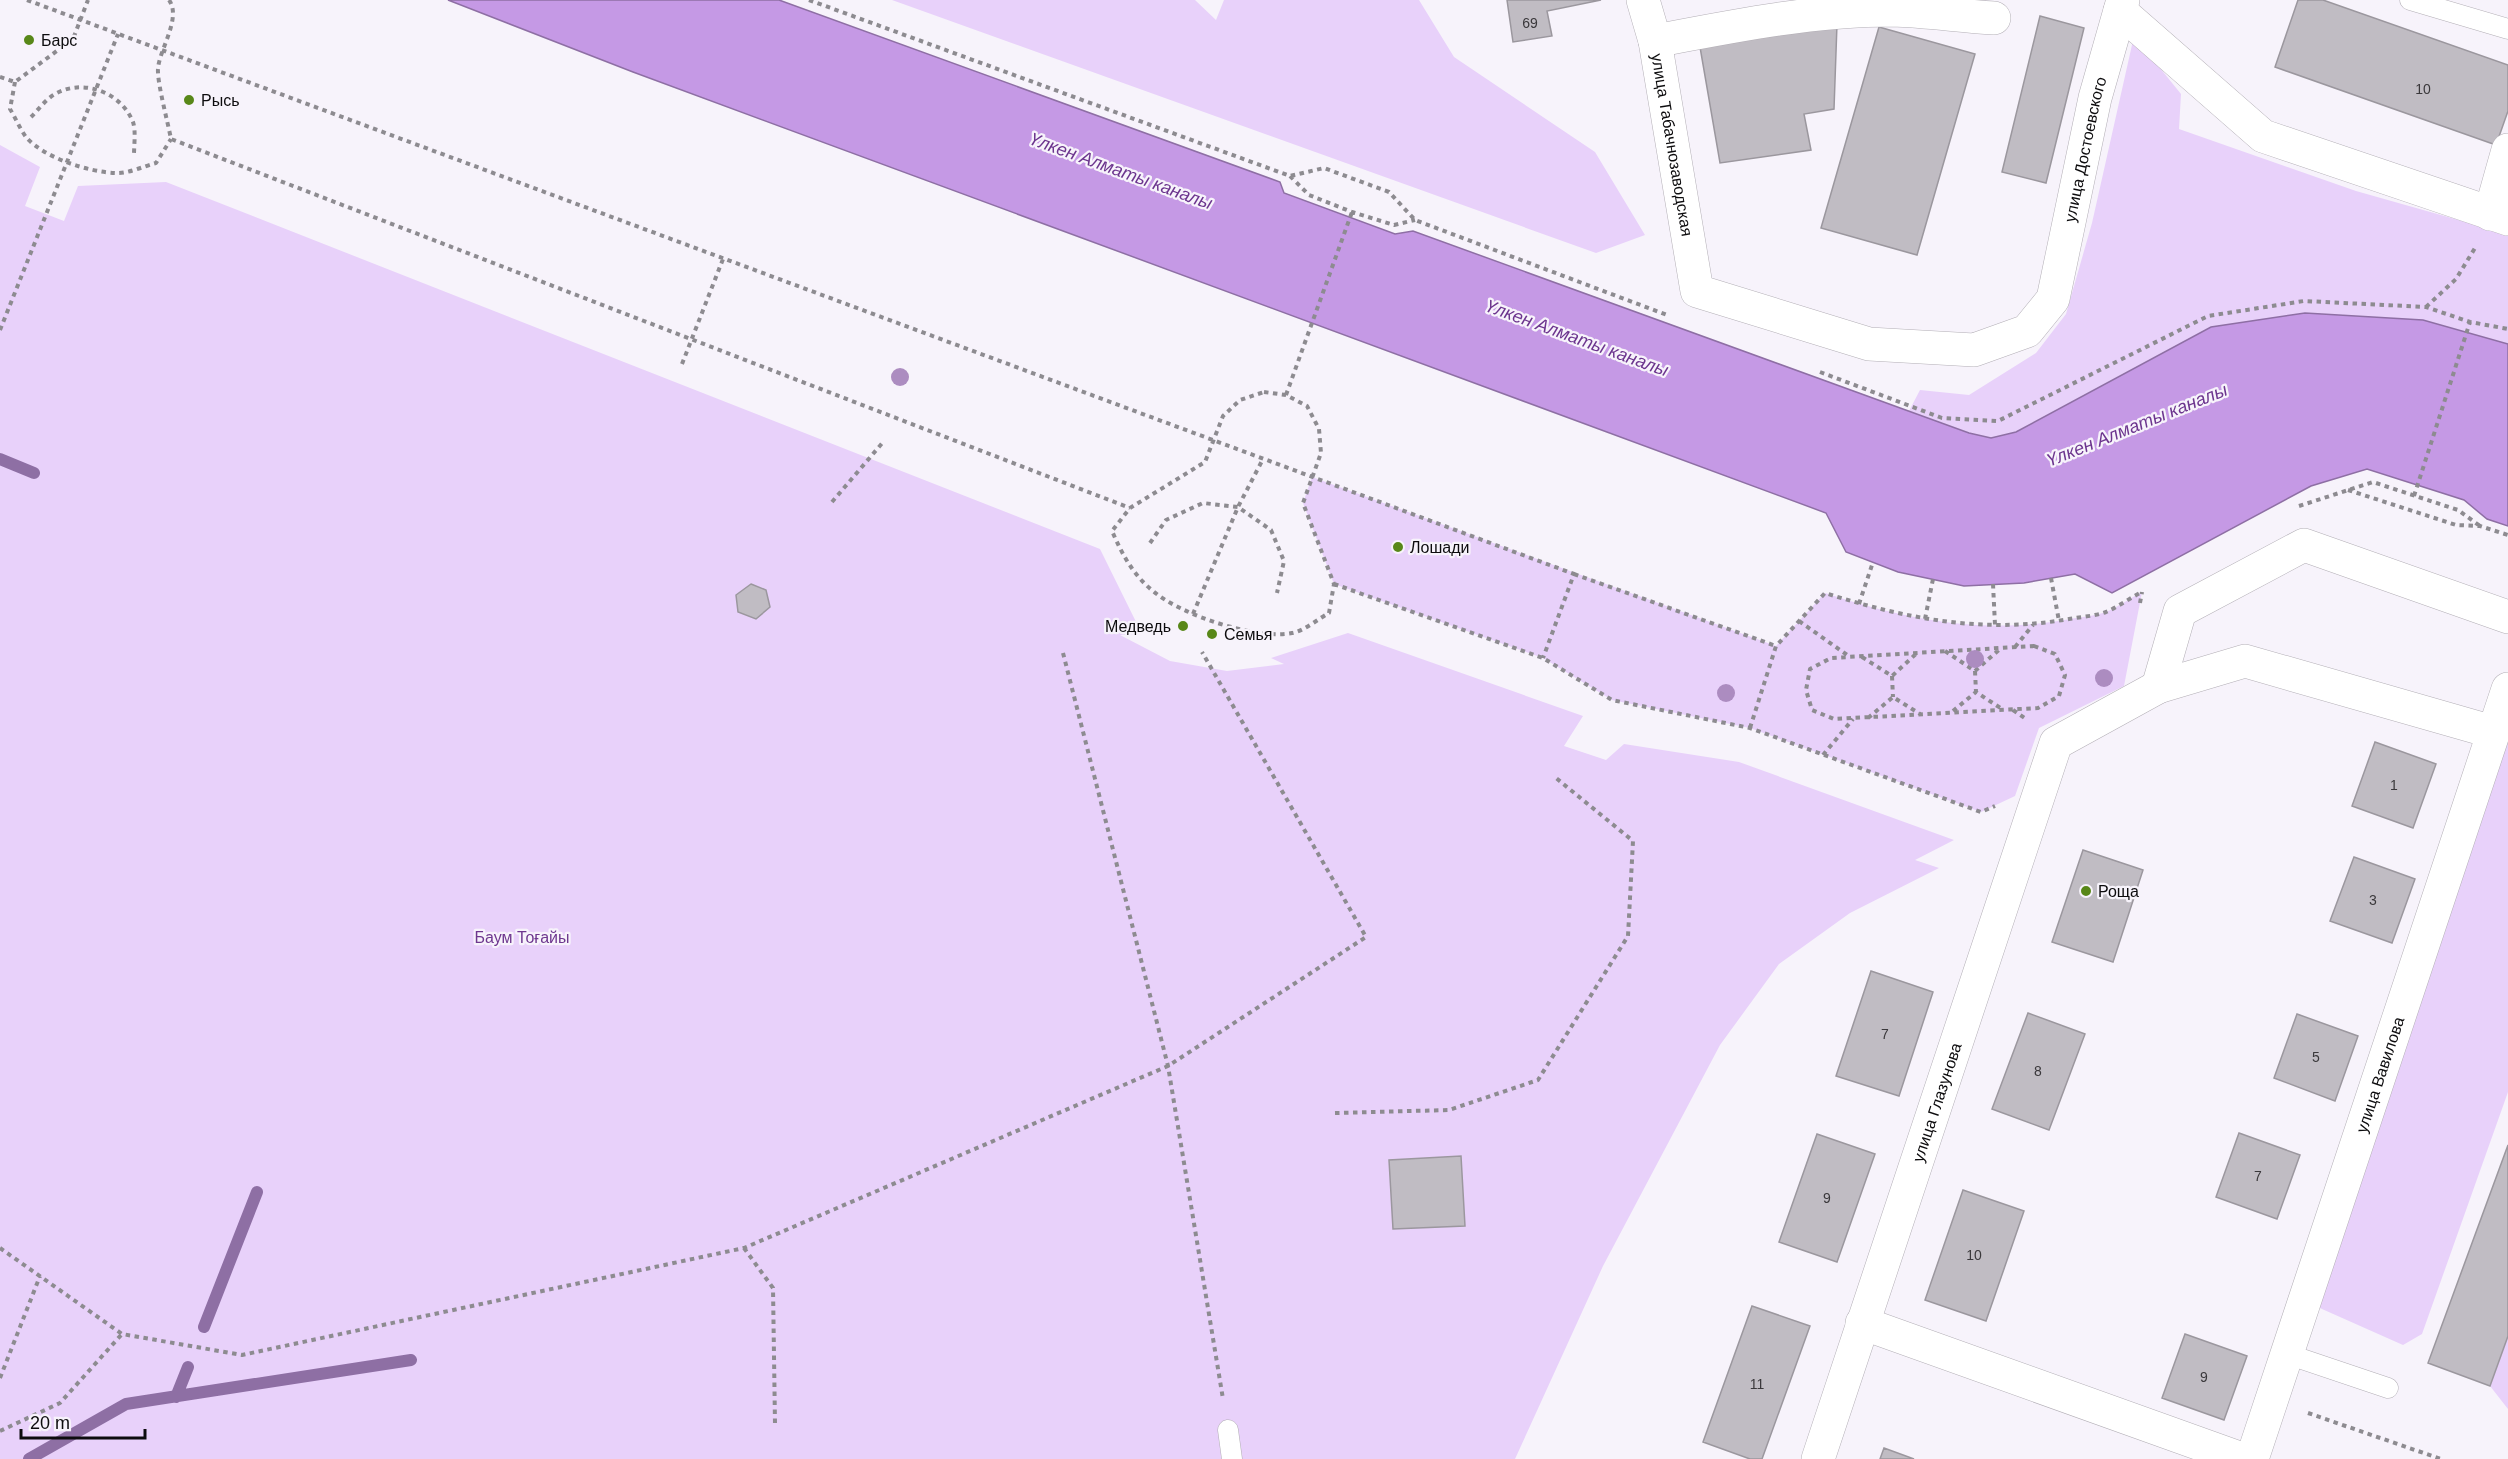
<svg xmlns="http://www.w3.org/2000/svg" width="2508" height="1459" font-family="Helvetica,sans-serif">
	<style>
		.green { fill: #e8d1fa }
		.water { fill: #c599e5; stroke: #8e6fa4; stroke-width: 1.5 }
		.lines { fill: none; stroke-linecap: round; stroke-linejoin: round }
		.stream { stroke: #8e6fa4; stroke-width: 12 }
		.building { fill: #c0bcc3; stroke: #9b979e; stroke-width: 1.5 }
		.service-casing { stroke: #b3afb6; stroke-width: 21 }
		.minor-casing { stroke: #b3afb6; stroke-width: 34 }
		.path { stroke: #8d8b90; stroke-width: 4; stroke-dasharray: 4.5 4.5; stroke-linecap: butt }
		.service { stroke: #fff; stroke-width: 20 }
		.minor { stroke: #fff; stroke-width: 33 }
		.tree { fill: #ac8cc0 }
		.poi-dot { fill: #588718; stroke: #f7f3fb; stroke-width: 2 }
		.labels { text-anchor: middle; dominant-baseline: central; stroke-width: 4.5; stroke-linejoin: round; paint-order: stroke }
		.number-label { font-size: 14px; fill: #3a383b }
		.poi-label { font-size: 16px; fill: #0d0c0e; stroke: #f7f3fb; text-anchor: start }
		.street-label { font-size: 16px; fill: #0d0c0e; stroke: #f7f3fb }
		.park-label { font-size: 16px; fill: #6e378f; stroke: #f7f3fb }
		.water-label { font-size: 18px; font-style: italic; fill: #6c358e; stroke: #f7f3fb }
	</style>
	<rect width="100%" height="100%" fill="#f7f3fb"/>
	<path class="green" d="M892 0H1195L1216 20 1224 0H1419L1454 57 1595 152 1645 235 1596 253Z
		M2134 36 2181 94 2179 129 2356 191 2508 234V344L2423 320 2211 327 2016 432 1991 438 1969 433 1909 411 1920 390 1969 395 2036 353 2066 314 2092 223Z
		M0 145 40 167 25 206 64 221 78 186 166 182 1100 549 1142 634 1120 635 1170 661 1227 671 1284 664 1271 658 1348 633 1583 716 1564 746 1606 760 1624 744 1739 762 1954 840 1915 860 1939 868 1850 913 1779 964 1720 1045 1603 1266 1515 1459H0Z
		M1312 477 1776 646 1825 593C1907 620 1984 635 2070 619 2081 617 2095 616 2106 612 2118 607 2130 598 2142 592L2124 686 2039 728 2015 796 1981 812 1750 728 1612 700 1543 658 1334 584 1303 503Z
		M2508 689V1092L2422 1334 2403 1345 2304 1301Z
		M2508 1336V1409L2490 1386Z"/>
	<path class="water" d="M448 0H779L1280 182 1284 193 1395 234 1413 231 1969 433 1991 438 2016 432 2211 327 2305 313 2423 320 2508 344V526L2487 519 2464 500 2367 469 2311 486 2112 593 2075 574 2024 583 1964 586 1898 572 1846 552 1826 513 633 72Z"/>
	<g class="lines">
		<path class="stream" d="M0 459 34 473
			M204 1327 257 1192
			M176 1397 188 1367
			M29 1459 126 1404 411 1360"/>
	</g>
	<path class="building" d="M1507 0H1601L1547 11 1552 36 1513 42Z
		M2298 0H2323L2508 65V111L2496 145 2275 67Z
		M2040 16 2084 28 2046 183 2002 172Z
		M1837 24 1834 109 1804 114 1811 150 1720 163 1700 47Z
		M1879 27 1975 54 1917 255 1821 228Z
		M751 584 766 590 770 607 756 619 738 612 736 595Z
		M2375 742 2436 764 2413 828 2352 806Z
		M2083 850 2143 870 2113 962 2052 942Z
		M2354 857 2415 879 2392 943 2330 921Z
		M1871 971 1933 992 1899 1096 1836 1076Z
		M2028 1013 2085 1034 2049 1130 1992 1109Z
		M2297 1014 2358 1036 2335 1101 2274 1078Z
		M2239 1133 2300 1155 2277 1219 2216 1197Z
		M1817 1134 1875 1154 1837 1262 1779 1242Z
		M2508 1145V1336L2490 1386 2428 1363Z
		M1461 1156 1465 1226 1393 1229 1389 1160Z
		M1963 1190 2024 1211 1986 1321 1925 1300Z
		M1752 1306 1810 1326 1762 1459H1750L1703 1442Z
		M2185 1334 2247 1356 2224 1420 2162 1398Z
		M1884 1448 1914 1459H1880Z"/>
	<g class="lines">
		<g class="service-casing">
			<path id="service" d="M2410 0 2508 29
				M2287 1354 2388 1388
				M1228 1430 1232 1459"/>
		</g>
		<g class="minor-casing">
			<g id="minor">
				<path id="s1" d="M1643 0 1655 41 1697 291 1869 344 1974 350 2027 331 2053 299 2095 98 2123 0"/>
				<path d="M2120 11 2263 136 2508 219"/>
				<path d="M1655 41C1733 26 1813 10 1893 10 1926 11 1960 16 1994 18"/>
				<path d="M2490 214 2508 150"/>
				<path d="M2158 687 2180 611 2304 545 2508 617"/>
				<path d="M1862 1323 2242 1459"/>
				<path id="s2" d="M1818 1459 2056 743 2158 687 2245 661 2493 732"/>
				<path id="s3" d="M2252 1459 2508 689"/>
			</g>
		</g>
		<path class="path" d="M27 0 1574 574 1543 658
			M169 0C182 18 159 50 158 69 157 82 168 123 171 139L1130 508
			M809 0 1290 176 1324 168 1389 192 1415 220 1667 315
			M0 77 15 82 73 39 88 0
			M15 82 10 109C15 117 20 129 26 137 44 158 89 172 115 173 128 174 144 166 156 163L171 139
			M31 117C39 109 46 99 55 94 83 78 121 92 133 122 136 131 134 145 134 155
			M1290 176 1309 195 1352 212 1394 225 1415 220
			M2426 307 2456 279 2475 248
			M0 330 118 34
			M682 364 723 259
			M1820 372 1942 418 1998 421 2208 316 2304 301 2426 307 2470 322 2508 329
			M1264 392 1286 395 1307 406 1319 429 1321 453 1303 503 1334 584 1329 613C1318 619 1304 631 1292 633 1256 640 1181 615 1153 591 1133 575 1122 554 1112 531L1130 508 1205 462 1223 416 1240 400Z
			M1286 395 1352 212
			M2348 490 2456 525 2480 526 2508 535
			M2414 496 2470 322
			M832 502 884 441
			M2299 506 2373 482 2458 510 2480 526
			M1150 543 1166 520 1203 503 1238 507 1271 530 1284 561 1277 593
			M1574 574 1776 646
			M2051 578 2059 621
			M1334 584 1543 658 1612 700 1750 728 1981 812 1995 806
			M1993 584 1995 625
			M2140 603 2142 592
			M1859 604 1873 562
			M1193 614 1238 507 1263 459
			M1925 619 1933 579
			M1799 621 1850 657
			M2034 646 2055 654 2065 675 2059 696 2038 708 1834 719 1812 710 1806 690 1810 669 1831 658Z
			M2015 647 2033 625
			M1945 651 1975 671 2001 648
			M1063 653 1168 1066 1223 1399
			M1862 657 1892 676 1917 653
			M1975 671 1976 692
			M1892 676 1893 697
			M2013 710 2026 719
			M1953 711 1976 692 2002 709
			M1868 718 1893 697 1920 714
			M1750 728 1776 646 1825 593C1907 619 1984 634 2069 619 2081 617 2095 616 2106 612 2118 607 2130 598 2142 592
			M1823 755 1853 719
			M1335 1113 1449 1110 1538 1080 1628 936 1633 841 1556 778
			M0 1248 122 1334 242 1355 744 1248 1168 1066 1366 937 1202 652
			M744 1248 773 1288 775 1424
			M0 1378 40 1276
			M2308 1413 2441 1459
			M0 1431 60 1403 122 1334"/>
		<use href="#service" class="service"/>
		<use href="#minor" class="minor"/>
	</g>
	<g class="tree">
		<circle cx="900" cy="377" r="9"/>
		<circle cx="1975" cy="659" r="9"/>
		<circle cx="2104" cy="678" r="9"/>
		<circle cx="1726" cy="693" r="9"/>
	</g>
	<g class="poi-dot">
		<circle cx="29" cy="40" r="6"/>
		<circle cx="189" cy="100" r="6"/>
		<circle cx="1398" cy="547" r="6"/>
		<circle cx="1183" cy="626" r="6"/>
		<circle cx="1212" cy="634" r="6"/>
		<circle cx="2086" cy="891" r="6"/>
	</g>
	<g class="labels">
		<g class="number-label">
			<text x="1530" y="23">69</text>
			<text x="2423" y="89">10</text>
			<text x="2394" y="785">1</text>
			<text x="2373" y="900">3</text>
			<text x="1885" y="1034">7</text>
			<text x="2316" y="1057">5</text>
			<text x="2038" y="1071">8</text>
			<text x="2258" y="1176">7</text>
			<text x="1827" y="1198">9</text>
			<text x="1974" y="1255">10</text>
			<text x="2204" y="1377">9</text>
			<text x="1757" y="1384">11</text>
		</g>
		<g class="poi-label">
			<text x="41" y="40">Барс</text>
			<text x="201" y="100">Рысь</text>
			<text x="1410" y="547">Лошади</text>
			<text x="1171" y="626" text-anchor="end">Медведь</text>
			<text x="1224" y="634">Семья</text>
			<text x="2098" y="891">Роща</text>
		</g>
		<g class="street-label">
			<text stroke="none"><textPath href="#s1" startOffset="148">улица Табачнозаводская</textPath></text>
			<text stroke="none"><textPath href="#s1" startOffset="832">улица Достоевского</textPath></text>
			<text stroke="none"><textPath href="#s3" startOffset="405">улица Вавилова</textPath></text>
			<text stroke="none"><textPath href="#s2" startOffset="376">улица Глазунова</textPath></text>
		</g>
		<g class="park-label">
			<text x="522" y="937">Баум Тоғайы</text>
		</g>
		<g class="water-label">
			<text transform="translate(1121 171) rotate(20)">Үлкен Алматы каналы</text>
			<text transform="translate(1577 338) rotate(20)">Үлкен Алматы каналы</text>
			<text transform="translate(2137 425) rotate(-22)">Үлкен Алматы каналы</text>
		</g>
	</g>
	<path d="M21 1429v9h124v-9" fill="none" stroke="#0d0c0e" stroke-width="3"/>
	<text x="30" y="1429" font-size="18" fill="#0d0c0e" stroke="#f7f3fb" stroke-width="4.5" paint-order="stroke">20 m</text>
</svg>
